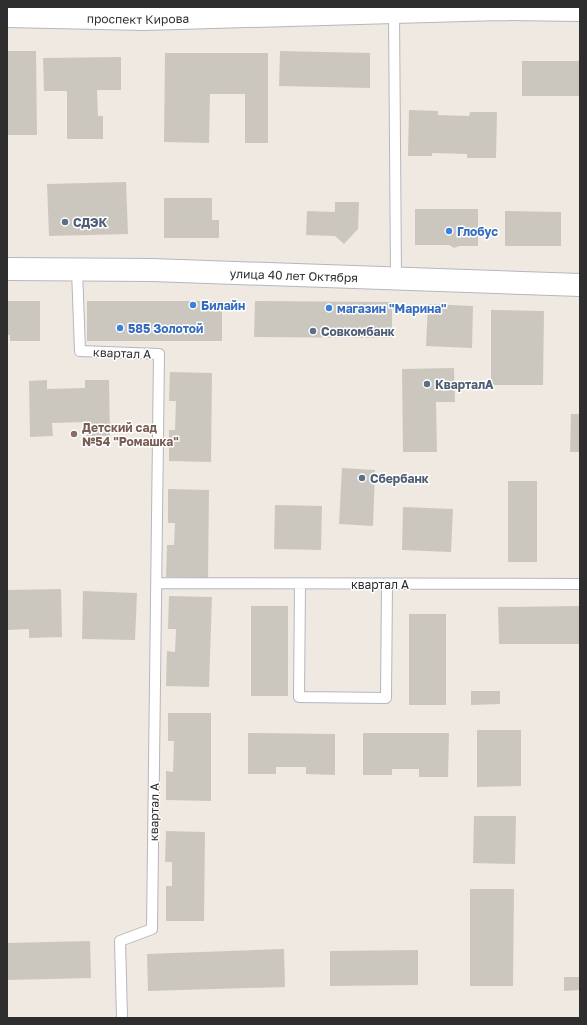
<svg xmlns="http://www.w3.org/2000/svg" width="587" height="1025" font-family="'Golos Text',sans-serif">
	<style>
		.building { fill: #cbc7bf }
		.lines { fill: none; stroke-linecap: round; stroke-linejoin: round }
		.service-casing { stroke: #b4b7c1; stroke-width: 12 }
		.tertiary-casing { stroke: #b4b7c1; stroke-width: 24 }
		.service { stroke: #fff; stroke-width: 10 }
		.tertiary { stroke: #fff; stroke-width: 22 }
		.service-dot { fill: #5c6f8a; stroke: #fff; stroke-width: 1.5 }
		.shop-dot { fill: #3f7fe0; stroke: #fff; stroke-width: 1.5 }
		.education-dot { fill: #8d6e63; stroke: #fff; stroke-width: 1.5 }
		.labels { text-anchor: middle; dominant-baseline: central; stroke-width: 3; stroke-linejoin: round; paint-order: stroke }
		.street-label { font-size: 12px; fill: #2e2e2e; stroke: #fff }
		.service-label { font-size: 12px; font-weight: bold; fill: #4e5e75; stroke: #fff; text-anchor: start }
		.shop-label { font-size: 12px; font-weight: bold; fill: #366cbe; stroke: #fff; text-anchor: start }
		.education-label { font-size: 12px; font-weight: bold; fill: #785e54; stroke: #fff; text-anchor: start }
	</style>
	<rect width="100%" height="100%" fill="#efe9e1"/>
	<path class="building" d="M7 51H36L37 135H7Z
		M280 51 370 53V88L279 86Z
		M165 53H268V143H245V94H210L209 143 164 142Z
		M121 57V90H97L98 116H103V139H67V91H44L43 58Z
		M522 61H580V96H522Z
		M409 110 438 111V115L469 116 470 112H497L496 158H467V154L432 153V156H408Z
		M126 182 128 234 49 236 47 184Z
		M164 198H212V220H219V238H164Z
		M335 202H359L358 229 344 244 335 236 306 235 307 211 335 212Z
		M415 209H478V246H459L454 248 449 245H415Z
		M505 211 561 212V246H505Z
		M7 301H40V341H10V335H7Z
		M87 301H222V341H87Z
		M255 301 392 302V338L254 337Z
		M428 304 473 306 472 348 426 346Z
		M491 310 544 311 543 385H491Z
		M454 368 455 402H436L437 452H403L402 369Z
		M170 372 212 373 211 462 169 461V430H175L176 401H169Z
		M47 380V389L85 388V380H109L110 436H87V422L52 423 53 436 30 437 29 381Z
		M571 414H580V452H570Z
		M342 468 375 470 373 526 339 524Z
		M508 481H537V562H508Z
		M168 489 209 490 208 578 166 577 167 545H174L175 523H168Z
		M275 505 322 506 321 550 274 549Z
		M403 507 453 509 451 552 402 550Z
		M61 589 62 637 29 638V629L7 630V590Z
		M83 591 137 593 135 640 82 639Z
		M169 596 212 597 209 687 166 686 167 651 175 652 176 629H168Z
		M251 606H288V696H251Z
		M580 606V644H499L498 607Z
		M409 614H446V705H409Z
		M471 691H500V704L471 705Z
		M168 713H211V801L166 800V771L173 772 174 741H168Z
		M477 730H521V786L477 787Z
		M248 733 335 734V775L306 774V767H276V774H248Z
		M363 733H449L448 777H419V769H392V775H363Z
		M474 816H516L515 864 473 863Z
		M166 831 205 832 204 921H166V886H172V862H165Z
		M470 889H514L513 986H470Z
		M90 941 91 978 7 980V943Z
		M284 949 285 987 148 991 147 954Z
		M418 950V985L330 986V951Z
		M564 977H580V990L564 991Z"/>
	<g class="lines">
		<g class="service-casing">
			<path id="service" d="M394 11 396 279
				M77 270 80 351 159 354 152 929 120 941 122 1018
				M157 583 580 584
				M300 584 299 697 386 698 387 584"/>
		</g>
		<g class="tertiary-casing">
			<g id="tertiary">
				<path id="s1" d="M7 16 144 19 500 9 580 10"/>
				<path id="s2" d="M7 269 152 270 580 285"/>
			</g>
		</g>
		<use href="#service" class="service"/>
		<use href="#tertiary" class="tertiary"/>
	</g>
	<g class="service-dot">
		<circle cx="65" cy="222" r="4"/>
		<circle cx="313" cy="331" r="4"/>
		<circle cx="427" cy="384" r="4"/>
		<circle cx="362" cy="478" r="4"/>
	</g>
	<g class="shop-dot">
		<circle cx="449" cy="231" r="4"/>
		<circle cx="193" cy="305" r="4"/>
		<circle cx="329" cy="308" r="4"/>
		<circle cx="120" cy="328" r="4"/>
	</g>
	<circle class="education-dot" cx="74" cy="434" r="4"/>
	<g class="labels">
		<g class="street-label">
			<text stroke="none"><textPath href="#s1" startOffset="131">проспект Кирова</textPath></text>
			<text stroke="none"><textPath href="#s2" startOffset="287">улица 40 лет Октября</textPath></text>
			<text transform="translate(122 353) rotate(2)">квартал А</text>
			<text x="380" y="584">квартал А</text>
			<text transform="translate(154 812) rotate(-89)">квартал А</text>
		</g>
		<g class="service-label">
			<text x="73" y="222">СДЭК</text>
			<text x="321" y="331">Совкомбанк</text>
			<text x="435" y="384">КварталА</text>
			<text x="370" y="478">Сбербанк</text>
		</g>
		<g class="shop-label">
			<text x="457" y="231">Глобус</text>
			<text x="201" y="305">Билайн</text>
			<text x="337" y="308">магазин "Марина"</text>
			<text x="128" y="328">585 Золотой</text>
		</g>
		<g class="education-label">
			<text x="82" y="427">Детский сад<tspan x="82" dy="14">№54 "Ромашка"</tspan></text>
		</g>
	</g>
	<rect width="587" height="1025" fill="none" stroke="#2e2e2e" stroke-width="16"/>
</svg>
